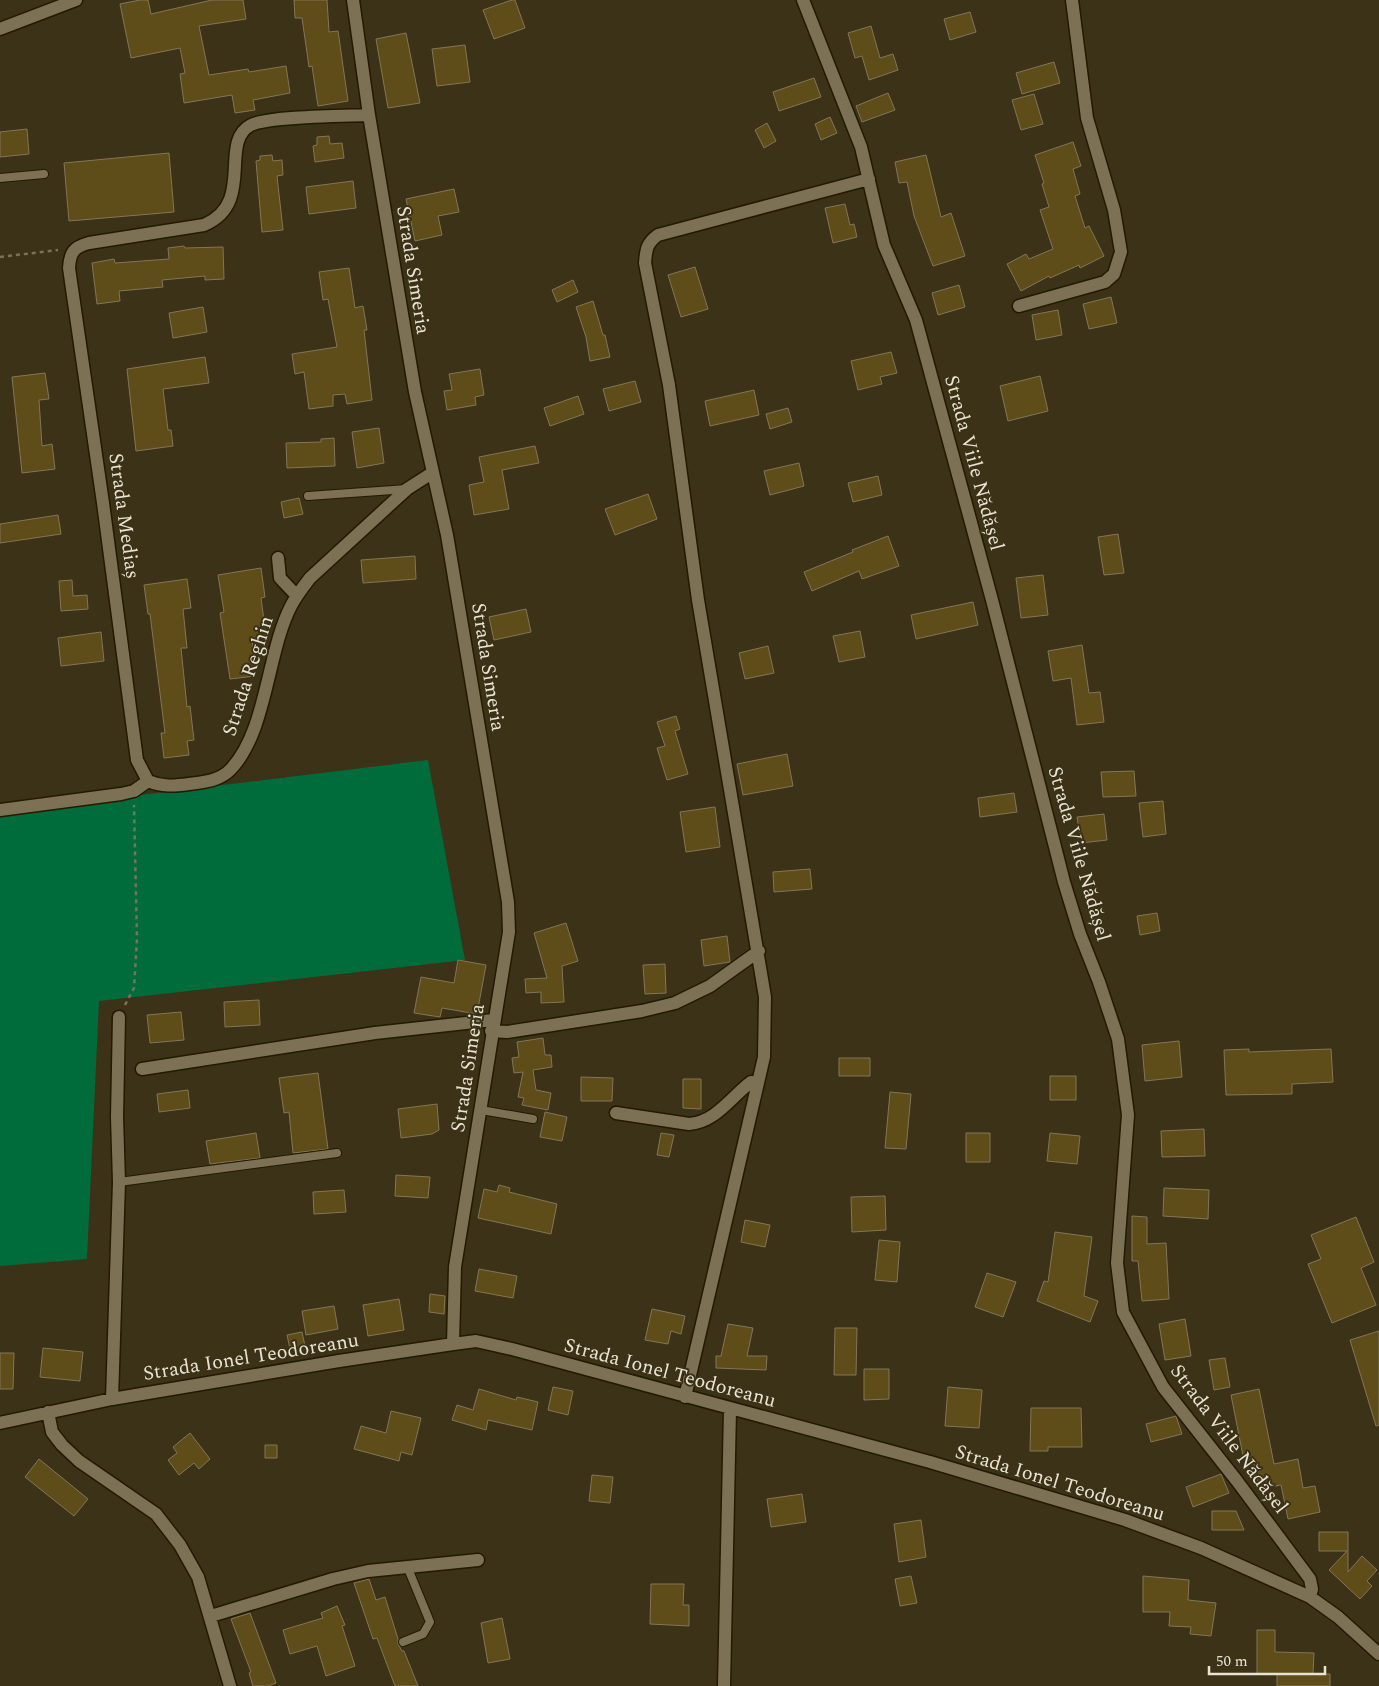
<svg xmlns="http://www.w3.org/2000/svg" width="1379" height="1686" font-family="Spectral,serif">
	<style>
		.green { fill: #006c3b }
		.building { fill: #5e4d18; stroke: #817659 }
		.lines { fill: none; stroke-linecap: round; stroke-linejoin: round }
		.lane-casing { stroke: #231a01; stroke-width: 10 }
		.street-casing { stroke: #231a01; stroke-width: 15 }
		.path { stroke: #7a725b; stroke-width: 2.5; stroke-dasharray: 4 4; stroke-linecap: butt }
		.lane { stroke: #7c7154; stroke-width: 8 }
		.street { stroke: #7c7154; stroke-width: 12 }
		.labels { text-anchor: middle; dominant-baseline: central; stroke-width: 4; stroke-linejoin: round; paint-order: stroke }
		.street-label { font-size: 20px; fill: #e8e3d3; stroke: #3c3217 }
	</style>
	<rect width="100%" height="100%" fill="#3c3217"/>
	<path class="green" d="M428 760 465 960 99 1001 87 1259 0 1266V812Z"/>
	<path class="building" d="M140 0H148L151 14 212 0H243L246 19 199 26 209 75 248 69 249 72 286 66 290 93 253 100 255 110 235 113 232 95 184 103 180 74 185 73 180 48 131 58 120 4Z
		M294 0H327L329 32 338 31 348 101 318 106 312 66 309 67 302 18H295Z
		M512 0H515L525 28 494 39 483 10Z
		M970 12 976 32 950 40 944 19Z
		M871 26 880 58 893 54 898 70 869 80 862 56 855 58 848 33Z
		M406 33 420 103 388 108 376 39Z
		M465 45 470 82 437 86 432 49Z
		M1054 62 1060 83 1022 94 1016 73Z
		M814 78 821 97 779 111 773 92Z
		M888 93 895 110 862 122 856 106Z
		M1034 94 1043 124 1021 130 1012 100Z
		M830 117 837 133 821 140 815 124Z
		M767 123 776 141 764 148 755 130Z
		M27 129 29 154 0 157V132Z
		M329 136 330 144 342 143 344 158 315 162 313 146 317 145V137Z
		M1073 142 1081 166 1073 169 1080 194 1075 196 1085 228 1089 226 1104 256 1080 268 1079 265 1050 278 1049 276 1021 291 1007 264 1026 254 1029 259 1053 249 1040 210 1049 207 1042 184 1044 183 1035 155Z
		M169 153 174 212 69 221 64 163Z
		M272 155 273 161 282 160 283 175 277 176 283 230 262 232 256 161 260 160V156Z
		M926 155 941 217 951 213 965 256 933 266 914 216 907 182 899 183 895 162Z
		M353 181 356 208 309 214 306 187Z
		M454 189 459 212 438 216 442 235 415 241 406 199Z
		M845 204 850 225 854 224 857 237 833 243 825 208Z
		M184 246 185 248 223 247 224 279 205 280V276L162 280 163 287 119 291 120 301 97 304 92 263 114 259 115 263 169 259 168 248Z
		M695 267 708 309 681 317 668 275Z
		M349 268 355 308 363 306 367 330H364L372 400 347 404 345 394 333 395V406L309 409 304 372 295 374 292 354 337 347 328 299 323 300 319 272Z
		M573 280 578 292 557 302 552 290Z
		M959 285 965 307 938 315 932 293Z
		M1111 297 1117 323 1089 329 1083 304Z
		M593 301 603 335H605L610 357 590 361 586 337 576 307Z
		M203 307 207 332 173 338 169 313Z
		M1058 310 1062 335 1036 340 1032 315Z
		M891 352 897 373 880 377 882 384 858 390 851 361Z
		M205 357 209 383 163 389 168 430H171L173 446 136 451 127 369Z
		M480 369 484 395 475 397 476 405 447 410 444 391 452 390 449 374Z
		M45 373 49 399 39 400 42 446 52 444 55 469 22 473 12 377Z
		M1040 376 1048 411 1008 421 1000 386Z
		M635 381 641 402 609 411 603 389Z
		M754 390 759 415 710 426 705 401Z
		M578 396 584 414 550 426 544 408Z
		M788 408 792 422 770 429 766 414Z
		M379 428 384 463 357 468 352 432Z
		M334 438 335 466 287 468 286 443 321 442V439Z
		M535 446 539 463 502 470 509 509 474 515 469 485 484 482 479 457Z
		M799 463 804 486 770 495 764 471Z
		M878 476 882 495 853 502 848 483Z
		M648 494 657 519 615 535 605 509Z
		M299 498 303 514 284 518 281 502Z
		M58 515 61 534 0 543V524Z
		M1118 534 1124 573 1104 575 1098 537Z
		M888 536 899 566 862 579 859 571 812 591 804 572 853 552 852 550Z
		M415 556 416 579 363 583 361 560Z
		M261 568 265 597 261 598 266 636 252 638 255 676 230 679 220 613 224 612 218 575Z
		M1043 575 1048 615 1021 618 1016 578Z
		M187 579 191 608 183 609 187 648H181L187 707 190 706 194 740 187 741 189 755 164 758 161 733H165L150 614H148L144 585Z
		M72 580 73 596 87 595 88 609 61 611 59 581Z
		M973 602 978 625 916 639 911 615Z
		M526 609 531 632 494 640 489 617Z
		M860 631 865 657 839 662 833 636Z
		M101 632 104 661 61 666 58 638Z
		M1082 645 1089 693 1100 692 1104 722 1077 725 1071 678 1053 681 1048 651Z
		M768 646 774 673 745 679 739 653Z
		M676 716 680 729 675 731 688 774 667 780 657 748 665 746 657 722Z
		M787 754 793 786 743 795 737 764Z
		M1134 771 1136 796 1103 797 1101 772Z
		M1014 793 1017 812 980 817 978 798Z
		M1163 801 1166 834 1143 837 1139 803Z
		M715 807 720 847 686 852 680 812Z
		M1104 814 1107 840 1081 843 1077 817Z
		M810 869 812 889 774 892 773 872Z
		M1157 913 1160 931 1140 935 1137 916Z
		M566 923 578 961 562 966 564 1002 541 1003V992L526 993 525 979 547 978 534 933Z
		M727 936 730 962 704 966 701 940Z
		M458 960 486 965 477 1014 442 1008 440 1017 414 1013 421 977 454 983Z
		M665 964 666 993 645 994 643 965Z
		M259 1000 260 1025 225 1027 224 1002Z
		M181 1012 184 1040 150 1043 147 1015Z
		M543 1038 545 1055H551L552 1067 533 1070 536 1090 551 1093 548 1110 522 1105 524 1098 518 1097 523 1072 514 1073 512 1058 519 1057 517 1042Z
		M1179 1041 1182 1077 1145 1081 1142 1045Z
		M1249 1049V1052L1331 1049 1333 1082 1292 1084V1094L1226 1095 1224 1050Z
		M839 1058H870V1076H839Z
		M318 1073 328 1149 293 1153 289 1112 284 1113 279 1078Z
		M1050 1076H1076V1100H1050Z
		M581 1077 613 1078 612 1101H581Z
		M683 1079H701V1109L683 1108Z
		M188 1090 190 1108 159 1112 157 1094Z
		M890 1092 911 1094 906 1149 885 1148Z
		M437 1104 439 1130 432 1134 401 1138 398 1109Z
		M545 1112 567 1117 562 1141 540 1137Z
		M1204 1129 1205 1156 1162 1157 1161 1131Z
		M256 1133 260 1158 210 1164 206 1141Z
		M661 1133 674 1135 669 1157 657 1155Z
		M966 1133H990V1162H966Z
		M1050 1133 1080 1136 1077 1164 1047 1161Z
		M396 1175 430 1177 428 1198 395 1196Z
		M499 1185 510 1188 509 1192 557 1204 551 1234 478 1218 484 1189 497 1192Z
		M1164 1188 1209 1190 1208 1219 1163 1216Z
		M344 1190 346 1212 314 1214 313 1192Z
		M885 1196 886 1230 852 1232 851 1197Z
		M1132 1216 1147 1217V1244L1166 1243 1169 1299 1142 1301 1138 1261H1132Z
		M1356 1217 1374 1262 1361 1268 1376 1305 1332 1323 1308 1264 1321 1259 1311 1235Z
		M745 1220 770 1225 765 1247 741 1242Z
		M1055 1232 1092 1237 1084 1296 1098 1301 1090 1322 1037 1301 1044 1281 1048 1282Z
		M879 1240 900 1242 897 1282 875 1280Z
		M479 1269 517 1276 513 1298 475 1291Z
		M987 1273 1016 1282 1003 1317 975 1307Z
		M430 1294 445 1296 444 1314 429 1312Z
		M399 1299 404 1330 368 1336 363 1305Z
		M334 1306 338 1329 306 1335 302 1311Z
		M652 1309 685 1316 681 1334 671 1331 668 1344 645 1340Z
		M1185 1319 1191 1356 1165 1360 1159 1324Z
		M728 1324 753 1328 747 1356H767L766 1370 716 1368V1356H721Z
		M835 1328H857L856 1375H834Z
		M1379 1331V1425L1376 1426 1350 1340Z
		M302 1332 305 1346 290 1349 287 1335Z
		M43 1348 83 1352 80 1381 40 1377Z
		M0 1353H14L13 1389H0Z
		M1225 1358 1230 1387 1214 1390 1209 1360Z
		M864 1369H889V1399L864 1400Z
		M553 1387 573 1391 568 1415 548 1410Z
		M948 1387 982 1390 979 1428 945 1426Z
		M479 1389 516 1400 517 1397 538 1402 532 1430 488 1420 486 1430 452 1420 457 1405 473 1410Z
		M1259 1389 1274 1464 1298 1459 1303 1488 1315 1486 1320 1512 1288 1519 1281 1485 1259 1489 1253 1459 1244 1461 1231 1395Z
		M1031 1408H1081L1082 1447H1048V1451H1030Z
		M391 1411 421 1418 412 1455 401 1452 399 1461 354 1449 361 1426 386 1433Z
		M1176 1416 1182 1434 1151 1442 1146 1424Z
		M190 1433 210 1459 199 1469 194 1463 179 1475 168 1460 177 1453 173 1447Z
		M265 1445H277V1458H265Z
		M39 1459 88 1499 74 1516 25 1477Z
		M1221 1474 1229 1493 1193 1507 1186 1487Z
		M592 1475 613 1477 610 1503 589 1501Z
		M802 1494 806 1522 771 1527 767 1499Z
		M1212 1511H1236L1244 1530H1212Z
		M921 1520 926 1557 899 1562 894 1524Z
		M1319 1532H1348V1572L1362 1556 1377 1570 1367 1581 1372 1586 1360 1599 1329 1570 1347 1551H1319Z
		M911 1576 917 1603 900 1606 895 1579Z
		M1143 1576 1189 1580 1188 1600 1216 1603 1211 1636 1190 1634 1191 1627 1169 1626 1170 1612H1143Z
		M369 1579 376 1600 385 1597 398 1639V1644L402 1651H404L418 1686H395L377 1638 373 1639 354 1583Z
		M651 1584H684L683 1605H689V1626L650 1624Z
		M337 1606 345 1625 342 1626 355 1666 326 1676 317 1646 290 1654 283 1630 323 1618 321 1613Z
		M250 1613 276 1683 268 1686H253L249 1673 251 1672 231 1619Z
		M502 1618 510 1659 488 1663 481 1623Z
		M1257 1630H1275V1652L1314 1653 1313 1674H1330V1686H1277V1674H1257Z"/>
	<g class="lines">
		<g class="lane-casing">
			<path id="lane" d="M0 178 44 174
				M308 496 407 489
				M481 1110 533 1119
				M119 1182 337 1153
				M403 1642 423 1634 430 1622 407 1566"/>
		</g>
		<g class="street-casing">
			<path id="street" d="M353 0 369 115 415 392 447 535 508 902 509 932 455 1267 453 1344
				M803 0 861 147 884 245 916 320 992 600 1064 882 1080 934 1099 982 1118 1039 1128 1115 1117 1263 1123 1312 1163 1387 1237 1481 1310 1579 1312 1589 1310 1597
				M0 29 76 0
				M369 115C345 116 269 116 251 125 218 142 256 203 204 225L89 243C74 247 70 252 69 268L103 503 137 760 148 781C162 787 174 786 189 784 204 782 220 781 231 769 267 731 267 652 291 606 296 596 303 587 310 578L407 489 432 473
				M1019 306 1105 282 1114 274 1121 252 1114 210 1087 118 1072 0
				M278 558 280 578 297 596
				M0 810 121 794 134 791 148 781
				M491 1031 507 1032 642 1011 675 1003 710 986 759 951
				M142 1069 375 1033 493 1020
				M616 1113 689 1124C716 1122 731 1097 751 1082L758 1083
				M685 1397 764 1057 765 997 698 600 669 385 645 263C646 249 647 243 658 235L869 179
				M112 1399 119 1182 117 1117 119 1017
				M48 1412 52 1432 62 1445 79 1461 156 1514 180 1545 198 1577 230 1686
				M0 1423 112 1399 339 1361 453 1344 476 1341 512 1349 930 1462 1125 1520 1201 1548 1310 1597 1338 1617 1379 1654
				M211 1616 333 1579 368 1571 478 1560
				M724 1686 730 1410"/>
		</g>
		<path class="path" d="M0 257 58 250
			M125 1005 134 988 137 939 134 805"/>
		<use href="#lane" class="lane"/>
		<use href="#street" class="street"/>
	</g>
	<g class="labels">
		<g class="street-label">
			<text transform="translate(413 270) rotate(81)">Strada Simeria</text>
			<text transform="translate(974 463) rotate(75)">Strada Viile Nădășel</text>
			<text transform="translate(124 516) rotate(82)">Strada Mediaș</text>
			<text transform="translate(488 667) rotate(81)">Strada Simeria</text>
			<text transform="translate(248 676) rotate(-72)">Strada Reghin</text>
			<text transform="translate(1079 854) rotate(74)">Strada Viile Nădășel</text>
			<text transform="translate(468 1068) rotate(-81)">Strada Simeria</text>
			<text transform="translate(251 1357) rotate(-9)">Strada Ionel Teodoreanu</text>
			<text transform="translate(670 1373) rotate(15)">Strada Ionel Teodoreanu</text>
			<text transform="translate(1229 1439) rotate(53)">Strada Viile Nădășel</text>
			<text transform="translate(1060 1483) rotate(17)">Strada Ionel Teodoreanu</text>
		</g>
	</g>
	<path d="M1209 1666v8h116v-8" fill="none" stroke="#e8e3d3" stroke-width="2.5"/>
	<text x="1216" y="1666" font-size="15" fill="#e8e3d3" stroke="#3c3217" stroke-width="4" paint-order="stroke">50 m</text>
</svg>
